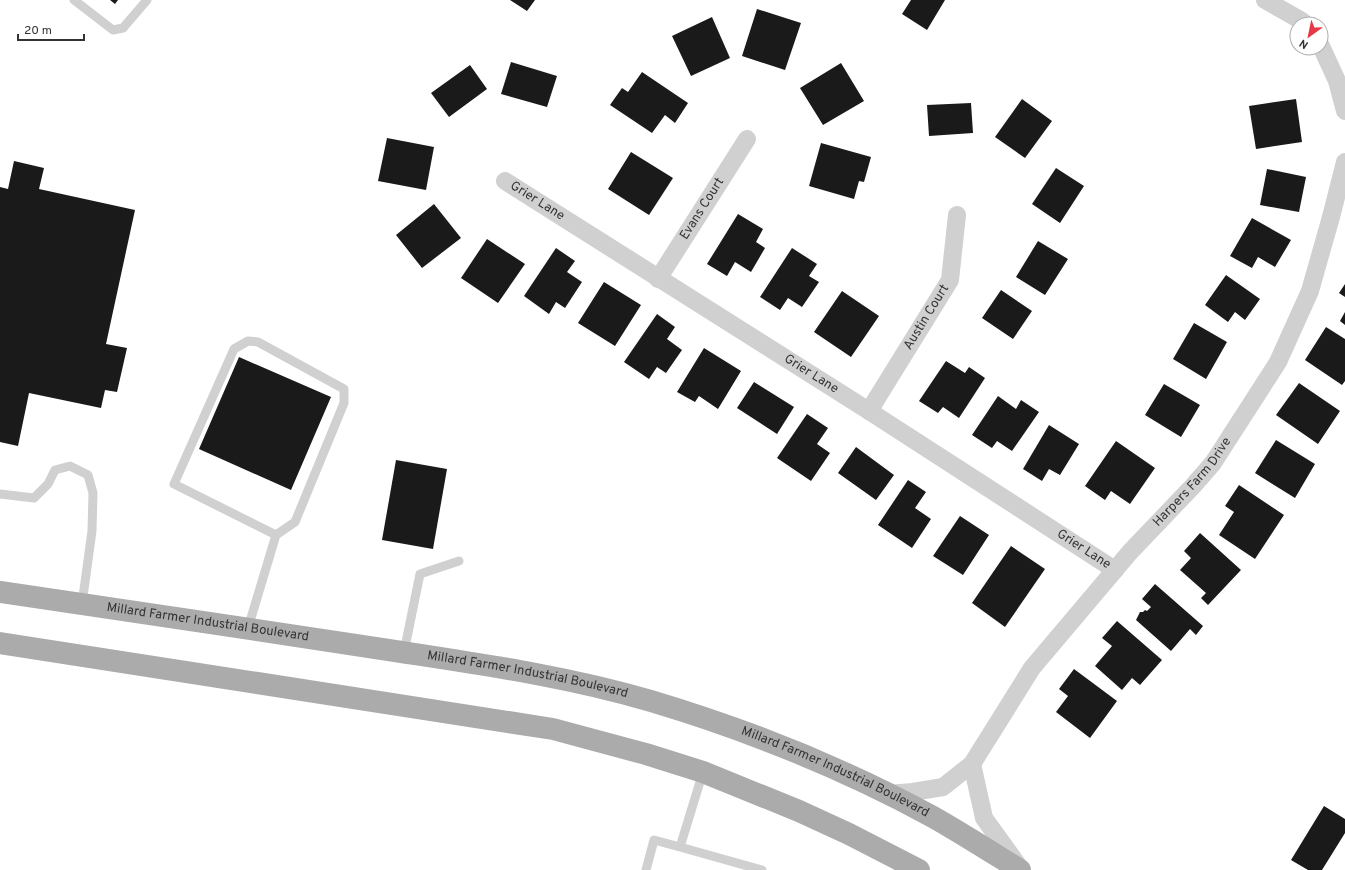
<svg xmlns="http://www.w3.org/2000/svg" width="1345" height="870" font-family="Overpass,sans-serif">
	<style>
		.building { fill: #1a1a1a }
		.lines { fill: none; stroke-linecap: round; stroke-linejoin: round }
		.service { stroke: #d0d0d0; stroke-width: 9 }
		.minor { stroke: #d0d0d0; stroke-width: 18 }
		.primary { stroke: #ababab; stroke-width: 22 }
		.labels { text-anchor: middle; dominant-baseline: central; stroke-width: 4; stroke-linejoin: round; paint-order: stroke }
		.street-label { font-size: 13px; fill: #333; stroke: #fff }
	</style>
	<rect width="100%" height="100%" fill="#fff"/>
	<path class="building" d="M110 0H118L115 4Z
		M510 0H535L527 11Z
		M911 0H945L927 30 902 14Z
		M757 9 801 23 785 70 742 56Z
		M712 17 730 58 691 76 672 36Z
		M511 62 557 76 547 107 501 94Z
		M841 63 864 101 823 125 800 88Z
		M470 65 487 89 449 117 431 93Z
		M642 72 688 103 675 123 665 115 652 133 610 105 622 88 628 92Z
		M1022 99 1052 121 1025 158 995 137Z
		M1296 99 1302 142 1256 149 1249 106Z
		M971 103 973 133 929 136 927 105Z
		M387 138 434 147 426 190 378 181Z
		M821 143 871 157 864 182 859 181 854 199 809 186Z
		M631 152 673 178 649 215 608 189Z
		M14 161 44 168 39 189 135 210 106 344 127 348 117 392 105 390 101 408 29 393 18 446 0 442V187L8 189Z
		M1056 168 1084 186 1060 223 1032 204Z
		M1267 169 1306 177 1299 212 1260 205Z
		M434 204 461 238 422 268 396 235Z
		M738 214 763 229 756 242 765 248 751 272 735 262 727 276 707 264Z
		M1252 218 1291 240 1275 267 1258 257 1252 268 1230 256Z
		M487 239 525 264 498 303 461 278Z
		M1038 241 1068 259 1045 295 1016 277Z
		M556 248 575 261 567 272 582 282 565 308 556 302 549 314 524 296Z
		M792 248 817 264 809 276 819 282 802 307 788 298 780 310 760 297Z
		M1226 275 1260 299 1245 320 1235 312 1228 322 1205 305Z
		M604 282 641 305 615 346 578 323Z
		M1345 284V297L1339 293Z
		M1001 290 1032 311 1013 339 982 318Z
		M842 291 879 316 851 357 814 332Z
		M1345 312V325L1340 321Z
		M657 314 675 327 667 339 682 350 666 373 657 367 649 379 624 362Z
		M1194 323 1227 342 1206 379 1173 359Z
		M1326 327 1345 339V381L1342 385 1305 360Z
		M704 348 741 371 718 409 699 396 695 402 677 392Z
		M239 357 331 397 291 490 199 449Z
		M946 361 965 373 969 367 985 378 959 418 943 407 938 413 919 401Z
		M754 382 794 407 777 434 737 408Z
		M1299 383 1340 411 1318 444 1276 415Z
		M1164 384 1200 405 1181 437 1145 415Z
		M998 396 1016 409 1021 400 1039 412 1012 451 997 441 992 448 972 435Z
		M807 414 828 428 817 444 830 453 811 481 777 458Z
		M1049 425 1079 444 1060 475 1049 469 1042 481 1023 469Z
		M1276 440 1315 464 1295 498 1255 473Z
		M1116 441 1155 468 1130 504 1111 491 1105 500 1085 486Z
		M856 447 894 475 876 500 838 473Z
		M396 460 447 469 433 549 382 540Z
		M908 480 926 492 915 508 931 519 912 548 878 525Z
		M1239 485 1284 515 1255 559 1219 535 1234 512 1225 506Z
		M960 516 989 535 963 575 933 556Z
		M1200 533 1241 570 1208 605 1201 598 1206 593 1180 570 1191 558 1184 551Z
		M1011 546 1045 569 1005 627 972 603Z
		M1155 584 1203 626 1196 635 1190 629 1171 651 1136 620 1140 612H1143L1145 610 1147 611 1151 607 1142 599Z
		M1117 621 1162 660 1140 685 1132 678 1122 690 1095 666 1112 646 1102 638Z
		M1074 669 1117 701 1090 738 1056 712 1068 696 1059 689Z
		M1324 806 1345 819V833L1322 870H1308L1291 860Z"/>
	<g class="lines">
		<path class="service" d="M74 0 113 30 123 28 147 0
			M0 494 34 498 48 484 55 470 70 466 88 475 93 493 92 531 82 604
			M248 628 276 535 174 484 234 349 248 341 258 342 344 389V403L295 522 276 535
			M404 652 420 574 459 561
			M680 847 762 870
			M646 870 654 840 680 847 703 772"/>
		<g class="minor">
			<path d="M1265 0 1302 21 1305 24"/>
			<path d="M1321 46 1337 81 1345 111"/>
			<path id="s1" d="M505 181 869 411 1115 570"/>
			<path id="s2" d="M658 279 747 139"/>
			<path id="s3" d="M869 411 950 280 957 215"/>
			<path id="s4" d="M972 764 1032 668 1130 552 1193 486 1213 463 1278 362 1310 291 1331 217 1345 162"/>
			<path d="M888 794 913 792 943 787 972 764 984 818 1020 868"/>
		</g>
		<g class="primary">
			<path id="s5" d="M0 592C127 611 255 629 382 649 472 663 563 675 651 701 748 730 843 768 933 817 963 834 991 852 1020 870"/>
			<path d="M0 643 553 729 646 754 703 772 799 811 849 834 919 870"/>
		</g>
	</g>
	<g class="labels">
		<g class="street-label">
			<text stroke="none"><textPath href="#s1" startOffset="38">Grier Lane</textPath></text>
			<text stroke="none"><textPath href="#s2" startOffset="83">Evans Court</textPath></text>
			<text stroke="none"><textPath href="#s3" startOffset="110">Austin Court</textPath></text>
			<text stroke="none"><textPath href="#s1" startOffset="362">Grier Lane</textPath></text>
			<text stroke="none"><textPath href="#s4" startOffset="359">Harpers Farm Drive</textPath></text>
			<text stroke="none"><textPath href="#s1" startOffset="686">Grier Lane</textPath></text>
			<text stroke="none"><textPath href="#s5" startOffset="210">Millard Farmer Industrial Boulevard</textPath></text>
			<text stroke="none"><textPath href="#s5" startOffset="534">Millard Farmer Industrial Boulevard</textPath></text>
			<text stroke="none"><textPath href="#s5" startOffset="858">Millard Farmer Industrial Boulevard</textPath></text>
		</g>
	</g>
	<g transform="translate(1309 36) rotate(213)"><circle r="19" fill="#ffffff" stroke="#adadad"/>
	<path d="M0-3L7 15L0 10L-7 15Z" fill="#e63946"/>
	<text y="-6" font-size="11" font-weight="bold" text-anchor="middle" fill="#333333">N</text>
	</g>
	<path d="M18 34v6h66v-6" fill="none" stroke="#333333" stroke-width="2"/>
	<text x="24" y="34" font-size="12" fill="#333333" stroke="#ffffff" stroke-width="3" paint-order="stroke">20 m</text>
</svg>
